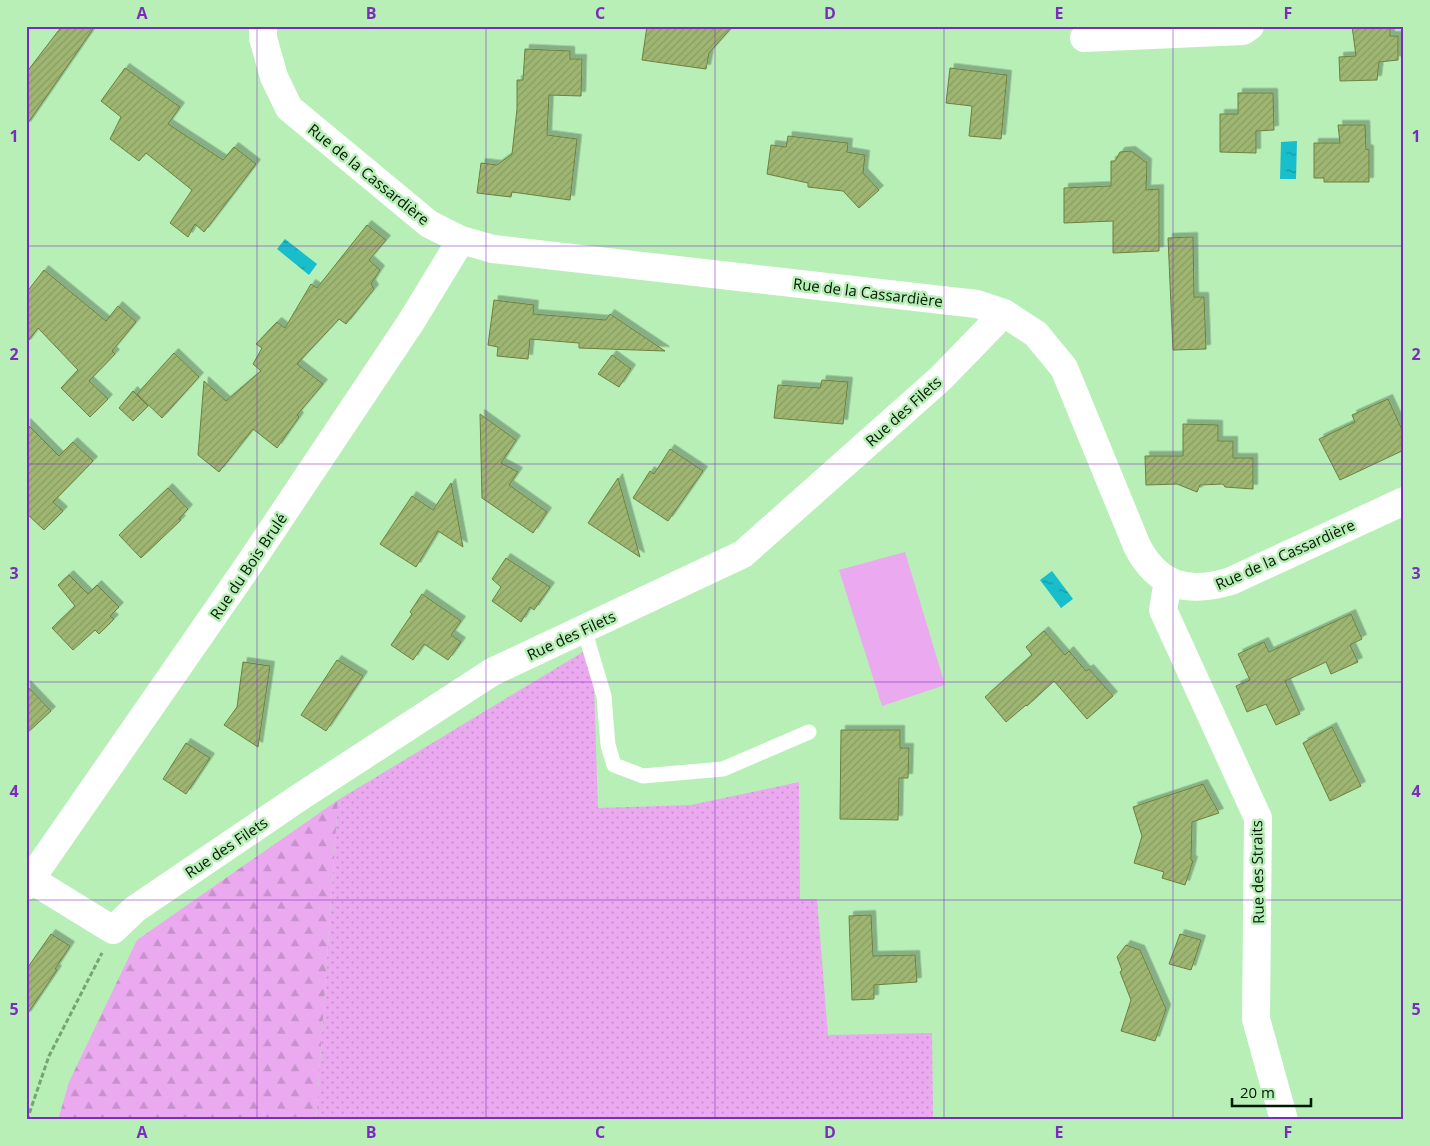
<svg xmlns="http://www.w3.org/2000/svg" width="1430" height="1146" font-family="'Open Sans',sans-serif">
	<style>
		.grass { fill: url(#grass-dots) }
		.forest { fill: url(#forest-firs) }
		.garden { fill: #eba9f0 }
		.water { fill: url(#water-ripples) }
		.building { fill: url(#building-hatch); stroke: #6c813f; filter: url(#shadow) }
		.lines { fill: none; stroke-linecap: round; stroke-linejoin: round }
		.path { stroke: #78a377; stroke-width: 3; stroke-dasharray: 5 2.5; stroke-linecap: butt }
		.lane { stroke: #fff; stroke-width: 15 }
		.street { stroke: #fff; stroke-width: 28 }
		.grid { fill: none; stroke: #7b2cbf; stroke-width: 1; stroke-opacity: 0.55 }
		.labels { text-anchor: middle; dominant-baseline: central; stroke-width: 5; stroke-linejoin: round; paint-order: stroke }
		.street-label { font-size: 15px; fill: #031603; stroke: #b7efb6 }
		.neatline { fill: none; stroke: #7b2cbf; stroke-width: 2 }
		.grid-label { font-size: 16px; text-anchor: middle; font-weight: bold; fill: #7b2cbf }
	</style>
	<defs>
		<pattern id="grass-dots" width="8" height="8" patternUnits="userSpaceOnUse" patternTransform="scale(1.25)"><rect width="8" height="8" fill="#eba9f0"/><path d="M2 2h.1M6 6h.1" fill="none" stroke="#c891cc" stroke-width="1.8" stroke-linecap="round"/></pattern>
		<pattern id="forest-firs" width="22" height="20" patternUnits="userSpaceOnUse" patternTransform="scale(1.25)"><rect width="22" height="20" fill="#eba9f0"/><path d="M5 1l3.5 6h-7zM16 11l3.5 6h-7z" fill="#c891cc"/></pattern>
		<pattern id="water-ripples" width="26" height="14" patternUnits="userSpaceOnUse" patternTransform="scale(1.25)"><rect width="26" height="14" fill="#18becb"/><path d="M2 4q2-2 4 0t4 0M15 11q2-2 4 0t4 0" fill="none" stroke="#1399a3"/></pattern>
		<pattern id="building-hatch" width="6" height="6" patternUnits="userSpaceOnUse" patternTransform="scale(1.25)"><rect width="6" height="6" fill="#9fb672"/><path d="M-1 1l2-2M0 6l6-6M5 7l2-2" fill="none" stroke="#879c61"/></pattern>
		<filter id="shadow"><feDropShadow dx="4.5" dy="-4.5" stdDeviation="0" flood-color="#0004"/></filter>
	</defs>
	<rect width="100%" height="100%" fill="#b7efb6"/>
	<path class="grass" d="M583 652 594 684 598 808 691 805 799 782 800 899H817L828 1035 932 1033 933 1120H316L338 800Z"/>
	<path class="forest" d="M338 800 316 1120H58L69 1082 137 940Z"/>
	<path class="garden" d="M905 552 945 685 882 706 839 570Z"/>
	<path class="water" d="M1297 141 1296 179H1280L1281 142Z
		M285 239 317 264 309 275 277 249Z
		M1052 571 1073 599 1061 608 1040 580Z"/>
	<path class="building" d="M62 26H95L26 126V73Z
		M647 26H733L709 53 706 69 642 60Z
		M1352 26H1390V36H1398V60L1379 62 1377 80 1340 81 1339 57 1356 56Z
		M525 49 570 51V59H582L581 96 549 95 547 135 577 139 570 200 512 192 511 197 477 193 481 163 497 165 512 154 517 109V80H523Z
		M125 68 180 107 168 124 223 160 234 147 256 164 204 232 195 224 188 237 170 223 192 190 146 153 139 161 110 139 121 117 101 101Z
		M950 68 1007 75 1001 139 969 136 972 106 946 103Z
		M1238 93H1273L1274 130 1256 131V153L1220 152V114H1238Z
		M1338 125H1365L1366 149 1369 150V182H1324V178H1314V143H1340Z
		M788 136 848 143 847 152 865 155 863 173 879 190 859 208 843 191 808 187V183L767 174 771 145 786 147Z
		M1131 151 1147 163 1146 190 1159 189V251L1113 253V221L1064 223V188L1111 186V161H1115L1120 152Z
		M367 225 386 240 369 260 380 270 371 284 374 289 346 324 339 319 297 364 323 384 297 415 299 417 277 448 253 429 219 472 198 455 204 381 226 401 261 371 253 364 262 348 256 344 277 322 285 328 311 284 317 288Z
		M1193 237 1194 297H1204L1206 349 1173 350 1168 238Z
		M44 270 106 321 118 306 136 322 112 351 115 354 89 381 108 399 90 417 61 388 78 370 38 328 26 344V293Z
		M494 300 534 305 533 314 606 320 610 314 665 351 579 348V343L530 339 528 359 497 356 498 347 488 345Z
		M174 353 199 377 162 418 137 394Z
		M612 355 631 369 619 387 598 374Z
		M822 380 848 382 843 424 774 418 778 385 820 388Z
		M133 391 148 406 133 421 119 408Z
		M1388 399 1404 434V450L1340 480 1319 439 1355 422 1352 415Z
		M480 414 516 440 501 463 518 472 509 485 547 512 533 533 482 498Z
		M26 423 59 456 73 442 93 461 53 502 63 511 44 530 26 513Z
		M1183 424 1218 425V441H1233V458H1253V489L1225 487 1223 484 1200 485 1197 492 1177 484 1146 485 1145 456H1183Z
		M670 449 703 471 668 521 633 498 650 471 654 474Z
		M618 478 640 557 588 523Z
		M451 483 463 547 438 531 416 567 380 544 412 496 433 510Z
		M168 488 188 509 179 519 181 520 141 558 119 535Z
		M506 558 550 587 534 610 530 607 521 622 492 601 501 587 492 579Z
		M69 575 88 594 97 585 119 607 110 616 114 619 99 634 95 630 73 650 52 628 75 606 58 585Z
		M422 594 461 621 451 635 461 642 448 660 424 644 413 660 391 645 412 614 410 612Z
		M1351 614 1362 639 1350 645 1358 662 1331 674 1326 662 1285 681 1300 714 1276 725 1266 704 1247 712 1236 686 1250 680 1238 654 1264 642 1269 652Z
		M1044 631 1065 655 1069 651 1086 671 1089 669 1113 696 1087 719 1054 681 1027 706 1026 705 1006 722 985 697 1032 655 1026 647Z
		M337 660 363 676 326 731 301 715Z
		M243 662 270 666 258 747 224 725 237 707Z
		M26 685 51 711 26 734Z
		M1332 727 1361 786 1330 801 1303 743Z
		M841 730H900V748H909L908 778H899L898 820 840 819Z
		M186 743 210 758 186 794 163 779Z
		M1203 784 1219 813 1192 822 1191 860 1193 861 1185 885 1162 878 1164 872 1134 863 1142 836 1133 807Z
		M871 915 873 956 915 955 917 982 874 985V999L852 1000 849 916Z
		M51 934 70 946 55 969 57 970 26 1016V970Z
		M1180 934 1201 940 1191 970 1169 964Z
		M1126 945 1140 950 1166 1009 1155 1041 1121 1031 1131 1000 1120 972 1122 970 1117 957Z"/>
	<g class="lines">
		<path class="path" d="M27 1120 49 1056 102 953"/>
		<path class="lane" d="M584 629 604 696 608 745 614 765 643 776 723 769 809 732"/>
		<path class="street" d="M263 26V38L274 77 289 108 429 224 461 240 493 249 977 304 1004 313 1036 334 1064 368 1137 546C1158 587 1189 594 1231 581L1404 501
			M1084 38 1243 31 1250 26
			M1168 581 1163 610 1258 818 1256 1019 1284 1120
			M30 879 113 930 135 909 300 797 492 672 743 554 941 378 1004 313
			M26 886 250 563 411 322 461 240"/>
	</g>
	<path class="grid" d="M257 26V1120M486 26V1120M715 26V1120M944 26V1120M1173 26V1120M26 246H1404M26 464H1404M26 682H1404M26 900H1404"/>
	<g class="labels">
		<g class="street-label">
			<text transform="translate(369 174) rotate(39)">Rue de la Cassardière</text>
			<text transform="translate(868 292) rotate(7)">Rue de la Cassardière</text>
			<text transform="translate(903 411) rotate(-42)">Rue des Filets</text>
			<text transform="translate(1285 554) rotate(-24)">Rue de la Cassardière</text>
			<text transform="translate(248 566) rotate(-56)">Rue du Bois Brulé</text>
			<text transform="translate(571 635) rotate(-25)">Rue des Filets</text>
			<text transform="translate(226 847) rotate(-34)">Rue des Filets</text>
			<text transform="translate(1257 872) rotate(-91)">Rue des Straits</text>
		</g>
	</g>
	<rect width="1430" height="1146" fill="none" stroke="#b7efb6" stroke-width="55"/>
	<path d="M1232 1098v8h79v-8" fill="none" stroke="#031603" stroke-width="2.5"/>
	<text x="1240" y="1098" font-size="15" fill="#031603" stroke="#b7efb6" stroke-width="4" paint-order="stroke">20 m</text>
	<rect x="28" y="28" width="1374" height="1090" class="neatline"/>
	<g class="grid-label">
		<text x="142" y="19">A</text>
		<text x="371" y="19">B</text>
		<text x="600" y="19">C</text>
		<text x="830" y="19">D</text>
		<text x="1059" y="19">E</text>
		<text x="1288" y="19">F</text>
		<text x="14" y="142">1</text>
		<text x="1416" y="142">1</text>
		<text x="14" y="360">2</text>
		<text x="1416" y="360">2</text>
		<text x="14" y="579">3</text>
		<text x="1416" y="579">3</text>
		<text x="14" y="797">4</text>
		<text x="1416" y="797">4</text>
		<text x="14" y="1015">5</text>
		<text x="1416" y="1015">5</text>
		<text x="142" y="1138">A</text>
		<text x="371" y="1138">B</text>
		<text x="600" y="1138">C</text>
		<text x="830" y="1138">D</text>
		<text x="1059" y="1138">E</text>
		<text x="1288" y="1138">F</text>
	</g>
</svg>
